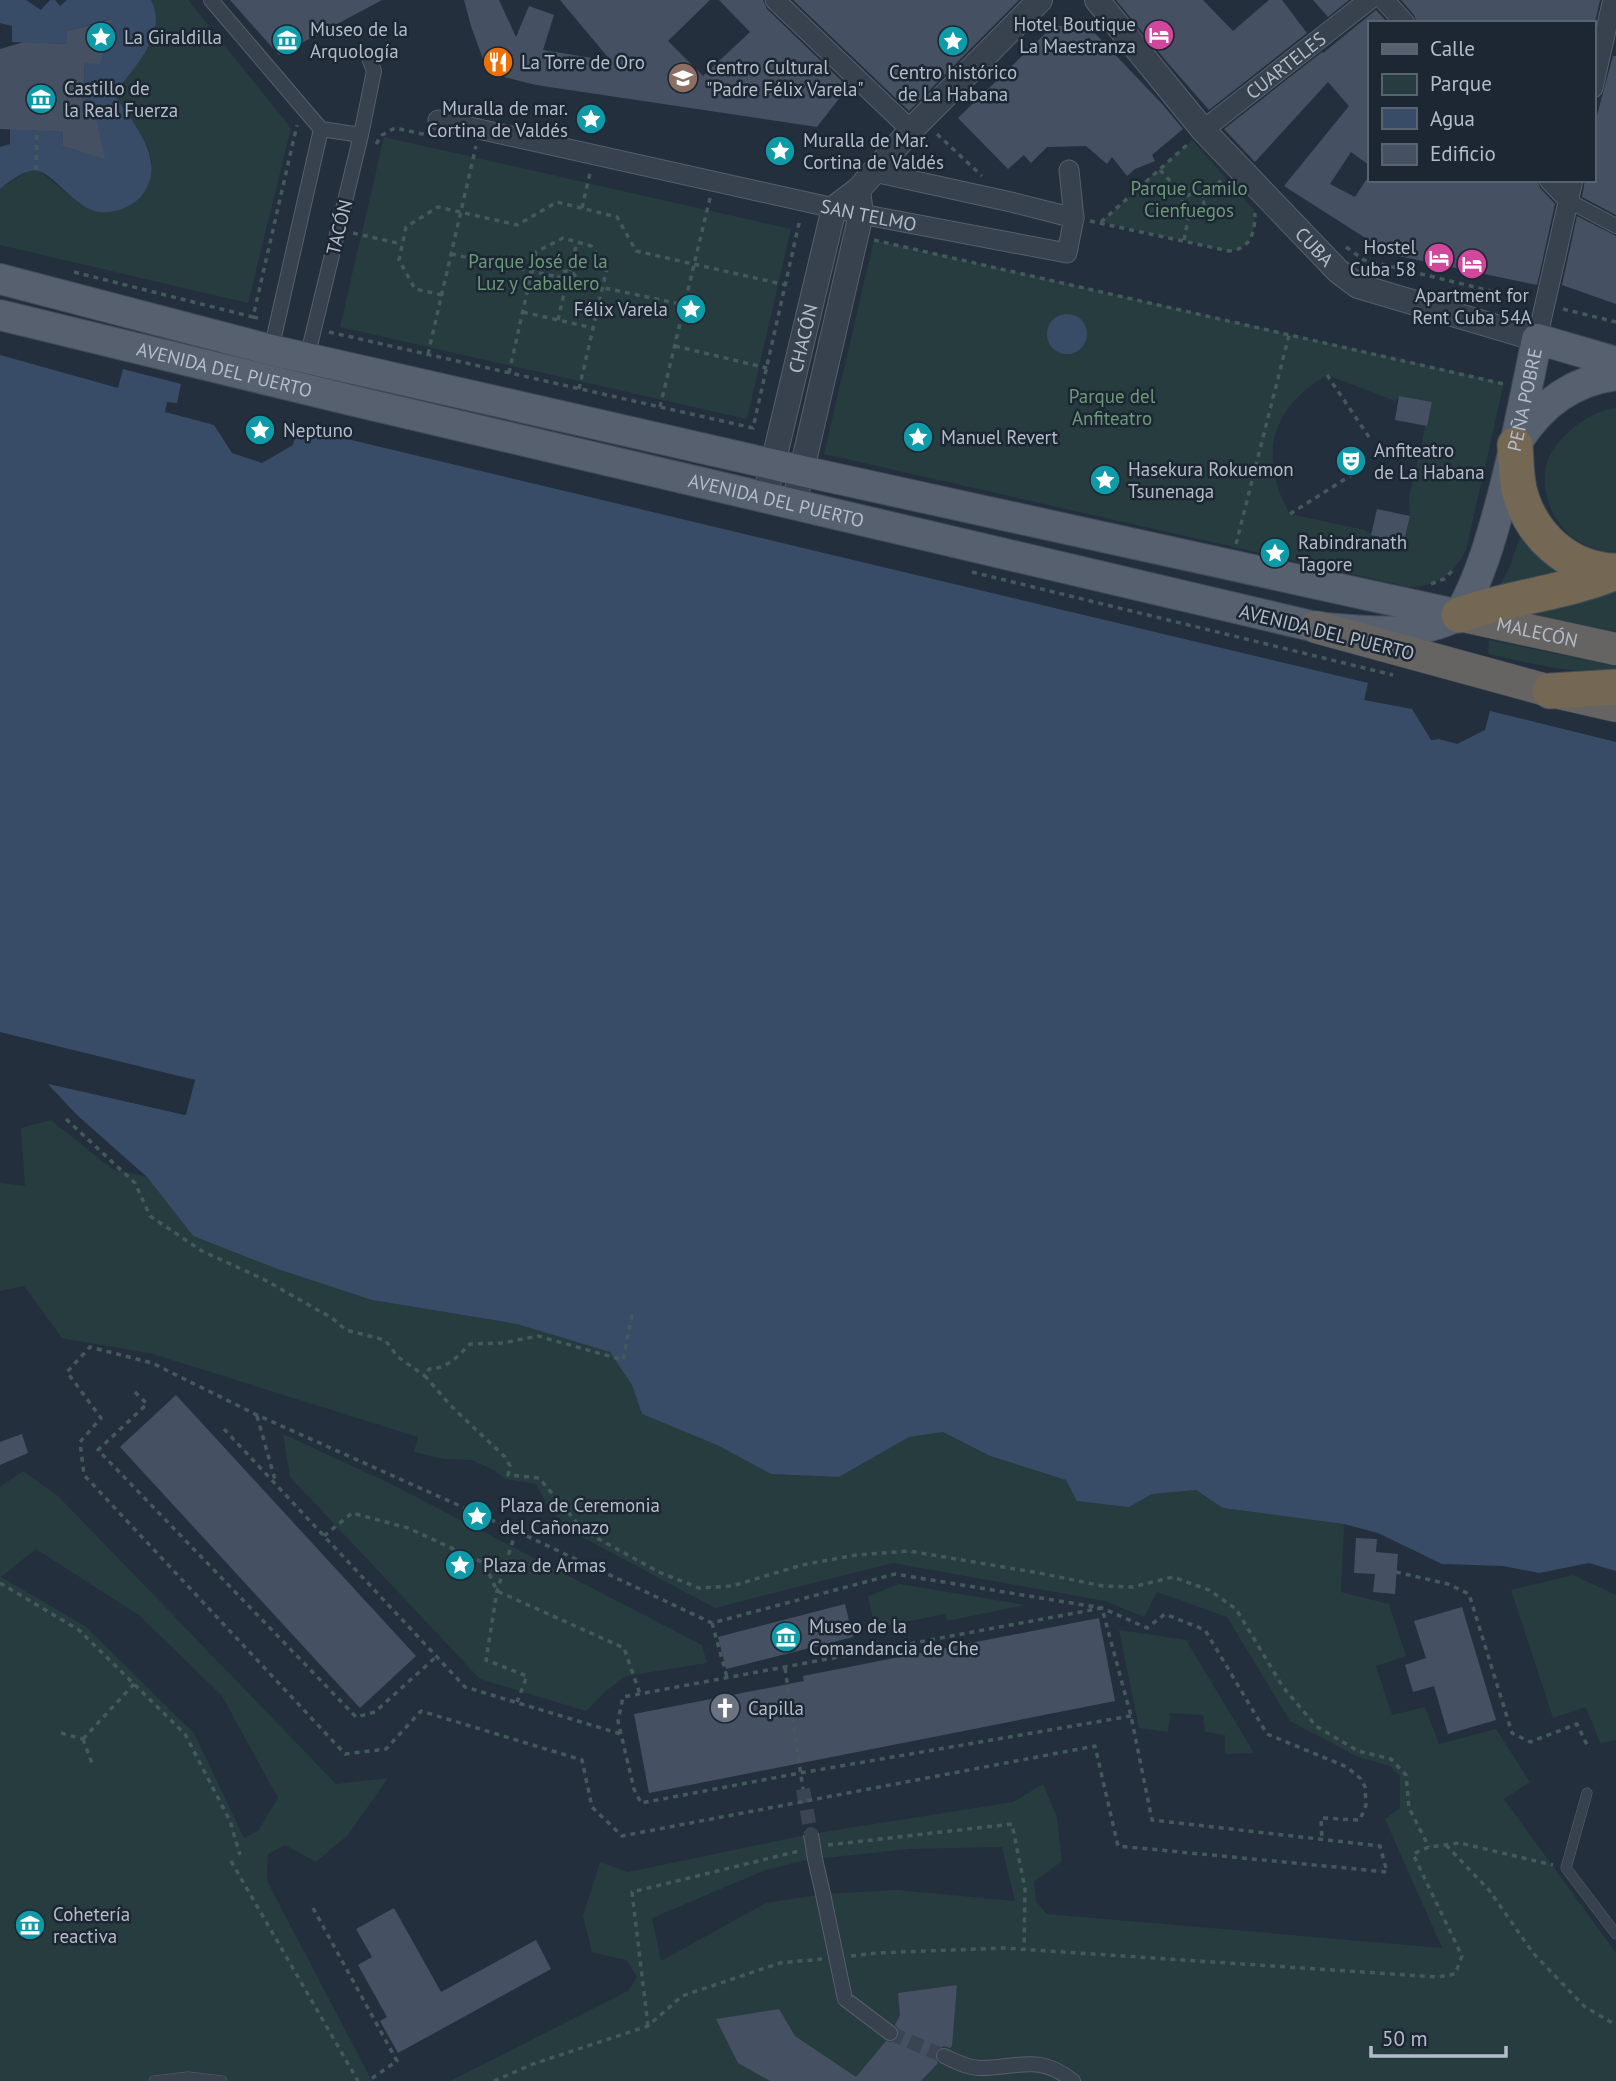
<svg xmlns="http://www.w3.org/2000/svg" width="1616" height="2081" font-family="'PT Sans',sans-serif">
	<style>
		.green { fill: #263c3f; fill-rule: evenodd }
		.water { fill: #394c67 }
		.pier { fill: #242f3e }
		.building { fill: #455162 }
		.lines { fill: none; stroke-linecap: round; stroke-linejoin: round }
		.pedestrian-tunnel { stroke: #3a4453; stroke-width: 14; stroke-dasharray: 14 7; stroke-linecap: butt }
		.service-casing { stroke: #565f6c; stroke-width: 11 }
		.pedestrian-casing { stroke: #565f6c; stroke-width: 16 }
		.minor-casing { stroke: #565f6c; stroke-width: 21 }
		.tertiary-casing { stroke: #565f6c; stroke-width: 26 }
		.primary-casing { stroke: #414a57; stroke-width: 32 }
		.trunk-casing { stroke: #434c59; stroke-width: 33 }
		.motorway-casing { stroke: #434c59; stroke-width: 37 }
		.path { stroke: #44595c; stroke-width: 3.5; stroke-dasharray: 5 5; stroke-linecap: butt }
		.service { stroke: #38414e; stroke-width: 10 }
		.pedestrian { stroke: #38414e; stroke-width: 14 }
		.minor { stroke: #38414e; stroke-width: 19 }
		.tertiary { stroke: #38414e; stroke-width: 24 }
		.primary { stroke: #56606e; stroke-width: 30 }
		.trunk { stroke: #656462; stroke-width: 32 }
		.motorway { stroke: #746855; stroke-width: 35 }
		.pedestrian-bridge-casing { stroke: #565f6c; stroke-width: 16; stroke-linecap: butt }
		.pedestrian-bridge { stroke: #38414e; stroke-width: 14 }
		.labels { text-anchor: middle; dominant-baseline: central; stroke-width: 5; stroke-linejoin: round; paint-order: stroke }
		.poi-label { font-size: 19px; fill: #b4bcc9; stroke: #1d2633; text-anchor: start }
		.street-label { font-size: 19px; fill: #b4bcc9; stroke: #1d2633 }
		.park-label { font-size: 19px; fill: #6b9a76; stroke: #1d2633 }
	</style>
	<rect width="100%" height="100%" fill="#242f3e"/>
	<path class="green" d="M151 0H188L291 128 248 303 0 245V189L29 170 40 171 80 204 94 211 152 163 148 148 114 94C132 69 168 32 151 0Z
		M384 137 791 229 747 419 340 327Z
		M1192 140 1255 211C1255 231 1253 248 1229 251L1101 222Z
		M874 240 1504 383 1466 550C1453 575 1439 586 1409 587L824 454ZM1327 375 1395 401 1400 396 1431 403 1409 497 1410 516 1405 542 1372 535 1365 530 1290 514C1258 458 1270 408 1327 375Z
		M1616 408V552C1577 551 1548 523 1545 484 1544 474 1546 462 1551 453 1557 443 1564 436 1573 428 1586 418 1599 410 1616 408Z
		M1524 525 1562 573 1498 588 1509 569Z
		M1616 586V631L1509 611Z
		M1489 640 1616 666V670C1572 675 1531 663 1488 654Z
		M51 1120 112 1169 147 1177 193 1236 372 1300 518 1324 611 1352 632 1385 642 1414 717 1445 771 1474 839 1477 909 1437 944 1432 990 1456 1066 1480 1129 1507 1152 1494 1196 1490 1223 1508 1344 1524 1341 1592 1389 1604 1406 1656 1376 1666 1392 1715 1425 1707 1439 1744 1496 1729 1530 1782 1504 1799 1616 1953V2081H450L628 1991 637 1977 626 1960 592 1952 583 1916 600 1862 628 1872 811 1834 1013 1802 1043 1784 1057 1817 1062 1861 1034 1882 1036 1901 1047 1914 1442 1948 1385 1819 1400 1808V1776L1390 1766 1358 1757 1290 1721 1227 1617 1157 1592 1144 1617 1105 1601 893 1563 715 1608 567 1529 548 1507 536 1484 505 1479 495 1471 472 1460 444 1459 414 1452 418 1437 153 1354 62 1338 24 1286 0 1291V1183L25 1186 21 1128ZM1002 1847 1015 1901 897 1890 823 1894 766 1903 661 1961 652 1918 766 1870 806 1860 909 1849Z
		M283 1434 391 1484 702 1645 707 1663 626 1676 606 1691 586 1711 480 1679 290 1477Z
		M23 1471 58 1496 336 1784 388 1778 347 1836 316 1862 285 1845 268 1854 267 1881 372 2081H0V1487ZM36 1549 140 1616 222 1696 278 1798 258 1831 244 1838 194 1733 85 1626 1 1577Z
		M1573 1575 1616 1595V1740L1600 1743 1586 1707 1553 1718 1511 1590Z
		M899 1584H900L1025 1605 947 1621 945 1614 875 1628 868 1596Z
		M1119 1630 1186 1640 1254 1753 1225 1754V1735L1205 1732 1203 1715 1170 1713 1168 1732 1139 1728Z"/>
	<path class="water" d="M0 0H26L41 10 50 0H55L60 6 67 0H151C169 34 133 68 114 94 130 120 162 153 148 185 144 194 138 201 130 205 120 211 107 214 94 211 74 205 52 173 38 171 25 168 10 182 0 189V147L10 144V129L63 132 62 146 104 158 95 113H82L85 63 111 19 67 31V44L12 42V26L0 23Z
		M1047 334a20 20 0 1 1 40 0a20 20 0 1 1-40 0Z
		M0 355 118 388 123 369 181 384 177 403 167 402 165 412 214 425 232 453 262 463 293 445 297 427 1368 683 1364 700 1412 709 1431 740 1439 739 1457 744 1485 730 1490 711 1616 742V1571L1589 1563 1539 1573 1503 1566 1442 1564 1378 1533 1344 1524 1223 1508 1196 1490 1152 1494 1129 1507 1077 1501 1066 1480 990 1456 943 1432 909 1437 839 1477 771 1474 717 1445 642 1414 632 1385 610 1352 517 1324 372 1300 278 1269 193 1236 147 1177 77 1115 47 1083 185 1115 195 1080 0 1034Z"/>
	<path class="pier" d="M0 1032 195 1080 186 1115 44 1083 48 1080 183 1111 191 1082 0 1038Z"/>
	<path class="building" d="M230 0H382L279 55Z
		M464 0H499L516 37 529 6 554 15 543 50 611 61 560 0H710L668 41 703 76 750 32 719 0H763L767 9 848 87 817 127 536 85 488 73 471 26Z
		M793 0H1019L909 111Z
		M1116 0H1203L1233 31 1269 0H1282L1307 33 1209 110 1167 62Z
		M1313 0H1349L1328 17Z
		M1401 0H1600L1593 31V23H1417L1414 15Z
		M1376 10 1388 23H1369V165L1351 152 1330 184 1355 197 1366 180H1537L1540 188 1555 204 1537 285 1375 251 1378 246 1284 186 1349 106 1328 82 1255 162 1224 129 1322 52 1323 53Z
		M112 19 100 64 85 63 82 113H95L105 159 62 146 63 132 0 129V49L24 42 67 44V31Z
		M1087 25 1163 105 1183 129 1152 155 1155 161 1135 169 1127 176 1112 157 1107 164 1086 146 1047 147 1031 163 1024 155 1008 169 958 118 1053 26Z
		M1613 56H1616V215L1582 197 1585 180H1593V130Z
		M1577 216 1616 236V304L1562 285Z
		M1399 396 1432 402 1427 426 1395 420Z
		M1377 509 1410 516 1404 542 1371 535Z
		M176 1395 416 1656 360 1708 120 1447Z
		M22 1434 28 1453 0 1465V1442Z
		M1356 1538 1377 1539 1376 1552 1398 1554 1395 1594 1373 1592 1375 1574 1354 1573Z
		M845 1604 853 1637 726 1669 718 1637Z
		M1462 1607 1496 1720 1448 1734 1434 1686 1413 1692 1405 1665 1426 1658 1414 1621Z
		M1099 1618 1115 1701 649 1793 634 1714 804 1681 803 1676Z
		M394 1908 441 1992 536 1940 551 1969 398 2053 380 2021 387 2017 358 1965 372 1957 356 1929Z
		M957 1985 952 2046 950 2048 944 2046 938 2049 934 2056 938 2063 921 2081H770L738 2063 716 2019 779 2009 795 2036 856 2077 886 2041 893 2042 898 2038 899 2030 895 2025 900 2015 898 1993Z"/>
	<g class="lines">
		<path class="pedestrian-tunnel" d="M803 1789 811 1834
			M890 2033 944 2056"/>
		<g class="service-casing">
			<path id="service" d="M1587 1793 1566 1868 1616 1934
				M154 2081 188 2077 222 2081"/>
		</g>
		<g class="pedestrian-casing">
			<path id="pedestrian" d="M211 0 321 129
				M361 135 374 71 369 58
				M1569 201 1616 226
				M271 350 321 129 361 135 307 358
				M815 1859 823 1894
				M845 1999 890 2033
				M944 2056C955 2061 967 2068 980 2068 1019 2068 1038 2053 1073 2081"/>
		</g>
		<g class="minor-casing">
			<g id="minor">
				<path d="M775 0 911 130"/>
				<path d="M1384 0 1405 23"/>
				<path d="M1593 88 1612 3 1615 0"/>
				<path id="s1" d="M438 120 861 214 1067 253 1074 218 1011 202 874 172"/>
				<path id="s2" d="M1203 130 1369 0"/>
				<path d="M1069 170 1074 218"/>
				<path d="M1549 180 1569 201"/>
				<path d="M1537 339 1573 180"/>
			</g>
		</g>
		<g class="tertiary-casing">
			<g id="tertiary">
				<path id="s3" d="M1097 0 1203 130 1338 271 1358 286 1537 339"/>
				<path id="s4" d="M765 497 834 208 858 190 911 130 1040 0"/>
				<path d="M794 504 861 214 858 190"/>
			</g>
		</g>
		<g class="primary-casing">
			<g id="primary">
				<path d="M0 279 271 350 802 471 1459 615"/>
				<path id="s5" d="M0 315 350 400 1316 627C1364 631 1414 639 1459 615"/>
				<path d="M1519 439C1543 403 1573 381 1616 375"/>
				<path id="s6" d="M1459 615C1480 578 1491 539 1502 498 1516 445 1526 392 1537 339L1616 362"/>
			</g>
		</g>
		<g class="trunk-casing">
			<g id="trunk">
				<path id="s7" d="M1459 615 1616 649"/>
				<path d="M1316 627 1550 691 1616 706"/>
			</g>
		</g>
		<g class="motorway-casing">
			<path id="motorway" d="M1515 445C1516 460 1516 475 1519 489 1530 535 1568 570 1616 571
				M1459 615C1510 597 1565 593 1616 572
				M1550 691 1616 687"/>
		</g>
		<path class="path" d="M937 134 982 176
			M376 144 382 135 395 128 427 135
			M36 170 37 130
			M1160 170 1185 197
			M1182 205a11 11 0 1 1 22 0a11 11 0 1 1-22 0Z
			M1202 197 1224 178
			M582 208 590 173
			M1090 221 1229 251C1251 249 1255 232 1255 213
			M1101 222 1188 144
			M353 233 402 244
			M874 240 1504 384
			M1184 240 1189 215
			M1346 247 1364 260 1528 300
			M451 254 558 277
			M570 271 577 242
			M558 280a9 9 0 1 1 18 0a9 9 0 1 1-18 0Z
			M74 272 253 317 297 125
			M576 282 685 305
			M442 295 415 289 399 260 406 227 438 207 517 225 557 202 617 217 636 251 786 285
			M1563 309 1616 322
			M523 312 593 328
			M253 317 263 319
			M558 320 565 289
			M329 332 753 428 800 219
			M675 346 767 368
			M428 354 476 146
			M509 373 536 252 563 238 591 246 607 268 579 389
			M1327 375 1371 440
			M660 407 710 198
			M1290 514 1364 467
			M1236 544 1289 335
			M972 572 1393 675
			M1431 584 1444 579 1454 569
			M66 1119 135 1183 150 1216 202 1251 263 1279 332 1318 346 1330 385 1340 398 1357 425 1376
			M632 1315 623 1360 538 1336 503 1343 470 1344C458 1356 447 1369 429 1369L425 1376 451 1406 505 1457 510 1466 508 1475 539 1478 584 1531 659 1572 699 1588 732 1586 802 1565 856 1555 909 1551 1039 1573 1103 1586 1132 1587 1173 1577 1209 1590 1236 1609 1283 1687 1316 1726 1358 1751 1391 1759 1406 1775 1409 1808 1429 1847
			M135 1392 147 1404 98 1450 356 1717 375 1712 437 1656
			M257 1416 276 1483
			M224 1429 465 1687 621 1734
			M516 1531 497 1591 486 1660 527 1676 517 1702
			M324 1536 352 1513 408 1528 484 1563 497 1591 624 1648 640 1694
			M1396 1572 1448 1584 1469 1594 1512 1733 1530 1742 1577 1724 1589 1749
			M0 1583 79 1630 185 1734 230 1821 240 1855
			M712 1623 727 1677
			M785 1668 803 1789
			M1131 1716 800 1773 641 1803 634 1789 618 1721 623 1697 1102 1608 1131 1716 1152 1820 1380 1846 1387 1872 1118 1846 1095 1746 622 1836 592 1807 582 1760 421 1711 386 1749 345 1754 84 1475 80 1442 101 1418 67 1372 90 1347 152 1363 257 1415 516 1531 712 1623 895 1574 1102 1608 1147 1628 1165 1614 1205 1630 1267 1734 1347 1767 1361 1779 1365 1787 1366 1805 1360 1820 1321 1818 1322 1840
			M61 1733 83 1739
			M83 1739 134 1684
			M83 1739 93 1766
			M828 1845 1012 1824 1025 1889 1024 1949
			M1446 1845 1489 1890 1533 1953 1585 2007 1616 2025
			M231 1861 358 2081
			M313 1908 397 2061 368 2081
			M851 1956 877 1953 1003 1948 1437 1977 1455 1974 1462 1956 1413 1854 1429 1847 1460 1843 1553 1865
			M648 2026 632 1892 799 1851
			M494 2081 533 2064 648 2026 682 1996 780 1963 822 1959"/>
		<use href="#service" class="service"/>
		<use href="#pedestrian" class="pedestrian"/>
		<use href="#minor" class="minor"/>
		<use href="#tertiary" class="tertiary"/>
		<use href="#primary" class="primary"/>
		<use href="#trunk" class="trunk"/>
		<use href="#motorway" class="motorway"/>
		<g class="pedestrian-bridge-casing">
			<path id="pedestrian-bridge" d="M811 1834 815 1859
				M823 1894 845 1999"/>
		</g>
		<use href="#pedestrian-bridge" class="pedestrian-bridge"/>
	</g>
	<defs>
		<g id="hotel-disc" transform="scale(1.575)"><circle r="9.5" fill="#d1479c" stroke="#1d2633"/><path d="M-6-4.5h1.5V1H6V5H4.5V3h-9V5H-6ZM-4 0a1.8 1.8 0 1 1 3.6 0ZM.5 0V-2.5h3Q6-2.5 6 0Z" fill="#fff"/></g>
		<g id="sight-disc" transform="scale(1.575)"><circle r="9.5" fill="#0f9aa8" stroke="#1d2633"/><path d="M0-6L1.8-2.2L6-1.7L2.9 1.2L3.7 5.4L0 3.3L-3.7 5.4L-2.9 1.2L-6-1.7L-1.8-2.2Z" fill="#fff"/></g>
		<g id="museum-disc" transform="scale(1.575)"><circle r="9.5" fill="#0f9aa8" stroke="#1d2633"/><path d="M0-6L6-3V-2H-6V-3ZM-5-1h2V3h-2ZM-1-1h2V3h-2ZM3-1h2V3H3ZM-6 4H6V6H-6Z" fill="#fff"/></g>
		<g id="restaurant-disc" transform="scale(1.575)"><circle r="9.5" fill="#e8710a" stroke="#1d2633"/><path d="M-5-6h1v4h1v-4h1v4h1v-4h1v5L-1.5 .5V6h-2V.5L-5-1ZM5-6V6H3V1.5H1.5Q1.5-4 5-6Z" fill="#fff"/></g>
		<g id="university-disc" transform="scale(1.575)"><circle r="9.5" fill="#8d6e63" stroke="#1d2633"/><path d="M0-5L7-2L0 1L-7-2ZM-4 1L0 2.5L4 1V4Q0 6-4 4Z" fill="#fff"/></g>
		<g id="theatre-disc" transform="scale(1.575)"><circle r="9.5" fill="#0f9aa8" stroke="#1d2633"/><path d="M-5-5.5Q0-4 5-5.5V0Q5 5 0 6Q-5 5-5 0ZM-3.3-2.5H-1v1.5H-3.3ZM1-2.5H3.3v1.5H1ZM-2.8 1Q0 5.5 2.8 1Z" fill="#fff"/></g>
		<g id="church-disc" transform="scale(1.575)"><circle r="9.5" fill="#6b7280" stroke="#1d2633"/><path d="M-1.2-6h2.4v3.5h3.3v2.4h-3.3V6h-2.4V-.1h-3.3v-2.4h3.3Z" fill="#fff"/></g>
	</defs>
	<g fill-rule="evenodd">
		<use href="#hotel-disc" x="1159" y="35"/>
		<use href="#sight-disc" x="101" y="37"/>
		<use href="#museum-disc" x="287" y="40"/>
		<use href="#sight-disc" x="953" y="41"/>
		<use href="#restaurant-disc" x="498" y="62"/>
		<use href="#university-disc" x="683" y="78"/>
		<use href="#museum-disc" x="41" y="99"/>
		<use href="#sight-disc" x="591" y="119"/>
		<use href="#sight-disc" x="780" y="151"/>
		<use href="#hotel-disc" x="1439" y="258"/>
		<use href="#hotel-disc" x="1472" y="264"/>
		<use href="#sight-disc" x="691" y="309"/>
		<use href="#sight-disc" x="260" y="430"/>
		<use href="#sight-disc" x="918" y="437"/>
		<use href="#theatre-disc" x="1351" y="461"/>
		<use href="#sight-disc" x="1105" y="480"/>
		<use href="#sight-disc" x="1275" y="553"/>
		<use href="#sight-disc" x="477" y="1516"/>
		<use href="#sight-disc" x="460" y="1565"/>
		<use href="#museum-disc" x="786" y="1637"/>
		<use href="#church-disc" x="725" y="1708"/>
		<use href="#museum-disc" x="30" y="1925"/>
	</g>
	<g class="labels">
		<g class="poi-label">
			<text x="1136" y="24" text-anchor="end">Hotel Boutique<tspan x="1136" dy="22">La Maestranza</tspan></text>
			<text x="310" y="29">Museo de la<tspan x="310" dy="22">Arquología</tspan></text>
			<text x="124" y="37">La Giraldilla</text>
			<text x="521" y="62">La Torre de Oro</text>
			<text x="706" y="67">Centro Cultural<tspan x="706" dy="22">"Padre Félix Varela"</tspan></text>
			<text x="953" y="72" text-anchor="middle">Centro histórico<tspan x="953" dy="22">de La Habana</tspan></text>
			<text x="64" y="88">Castillo de<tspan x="64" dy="22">la Real Fuerza</tspan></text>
			<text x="568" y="108" text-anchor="end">Muralla de mar.<tspan x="568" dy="22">Cortina de Valdés</tspan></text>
			<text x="803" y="140">Muralla de Mar.<tspan x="803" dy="22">Cortina de Valdés</tspan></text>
			<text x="1416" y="247" text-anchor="end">Hostel<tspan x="1416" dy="22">Cuba 58</tspan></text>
			<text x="1472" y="295" text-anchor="middle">Apartment for<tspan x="1472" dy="22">Rent Cuba 54A</tspan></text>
			<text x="668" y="309" text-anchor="end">Félix Varela</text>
			<text x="283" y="430">Neptuno</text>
			<text x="941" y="437">Manuel Revert</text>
			<text x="1374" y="450">Anfiteatro<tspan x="1374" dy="22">de La Habana</tspan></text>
			<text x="1128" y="469">Hasekura Rokuemon<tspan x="1128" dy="22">Tsunenaga</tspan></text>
			<text x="1298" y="542">Rabindranath<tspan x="1298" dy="22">Tagore</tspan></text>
			<text x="500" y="1505">Plaza de Ceremonia<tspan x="500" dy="22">del Cañonazo</tspan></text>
			<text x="483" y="1565">Plaza de Armas</text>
			<text x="809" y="1626">Museo de la<tspan x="809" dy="22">Comandancia de Che</tspan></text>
			<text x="748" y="1708">Capilla</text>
			<text x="53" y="1914">Cohetería<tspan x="53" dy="22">reactiva</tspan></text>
		</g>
		<g class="street-label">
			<text stroke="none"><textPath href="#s2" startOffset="105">CUARTELES</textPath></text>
			<text stroke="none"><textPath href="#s1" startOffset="441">SAN TELMO</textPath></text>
			<text transform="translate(339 227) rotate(-76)">TACÓN</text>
			<text stroke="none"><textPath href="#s3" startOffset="329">CUBA</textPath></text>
			<text stroke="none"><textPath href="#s4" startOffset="163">CHACÓN</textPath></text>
			<text stroke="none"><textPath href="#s5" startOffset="231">AVENIDA DEL PUERTO</textPath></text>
			<text stroke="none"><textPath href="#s6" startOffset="226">PEÑA POBRE</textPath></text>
			<text stroke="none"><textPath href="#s5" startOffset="798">AVENIDA DEL PUERTO</textPath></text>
			<text transform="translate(1327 632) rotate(14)">AVENIDA DEL PUERTO</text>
			<text stroke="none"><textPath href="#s7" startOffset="80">MALECÓN</textPath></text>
		</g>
		<g class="park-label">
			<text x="1189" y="188">Parque Camilo<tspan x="1189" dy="22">Cienfuegos</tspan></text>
			<text x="538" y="261">Parque José de la<tspan x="538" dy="22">Luz y Caballero</tspan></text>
			<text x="1112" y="396">Parque del<tspan x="1112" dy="22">Anfiteatro</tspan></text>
		</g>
	</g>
	<rect x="1368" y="21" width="228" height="161" fill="#1d2633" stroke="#59626f" stroke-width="2"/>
	<rect x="1382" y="44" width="35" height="10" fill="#56606e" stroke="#59626f" stroke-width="2"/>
	<text x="1430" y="56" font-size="21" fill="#b4bcc9">Calle</text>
	<rect x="1382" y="74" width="35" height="21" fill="#263c3f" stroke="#59626f" stroke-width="2"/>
	<text x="1430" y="91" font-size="21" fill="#b4bcc9">Parque</text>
	<rect x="1382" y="108" width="35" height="21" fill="#394c67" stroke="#59626f" stroke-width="2"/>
	<text x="1430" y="126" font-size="21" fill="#b4bcc9">Agua</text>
	<rect x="1382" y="144" width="35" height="21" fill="#455162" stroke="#59626f" stroke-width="2"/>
	<text x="1430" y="161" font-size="21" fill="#b4bcc9">Edificio</text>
	<path d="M1371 2046v10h135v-10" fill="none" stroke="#b4bcc9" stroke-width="3.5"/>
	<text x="1382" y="2046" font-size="21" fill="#b4bcc9" stroke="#1d2633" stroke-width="5" paint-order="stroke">50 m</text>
</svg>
